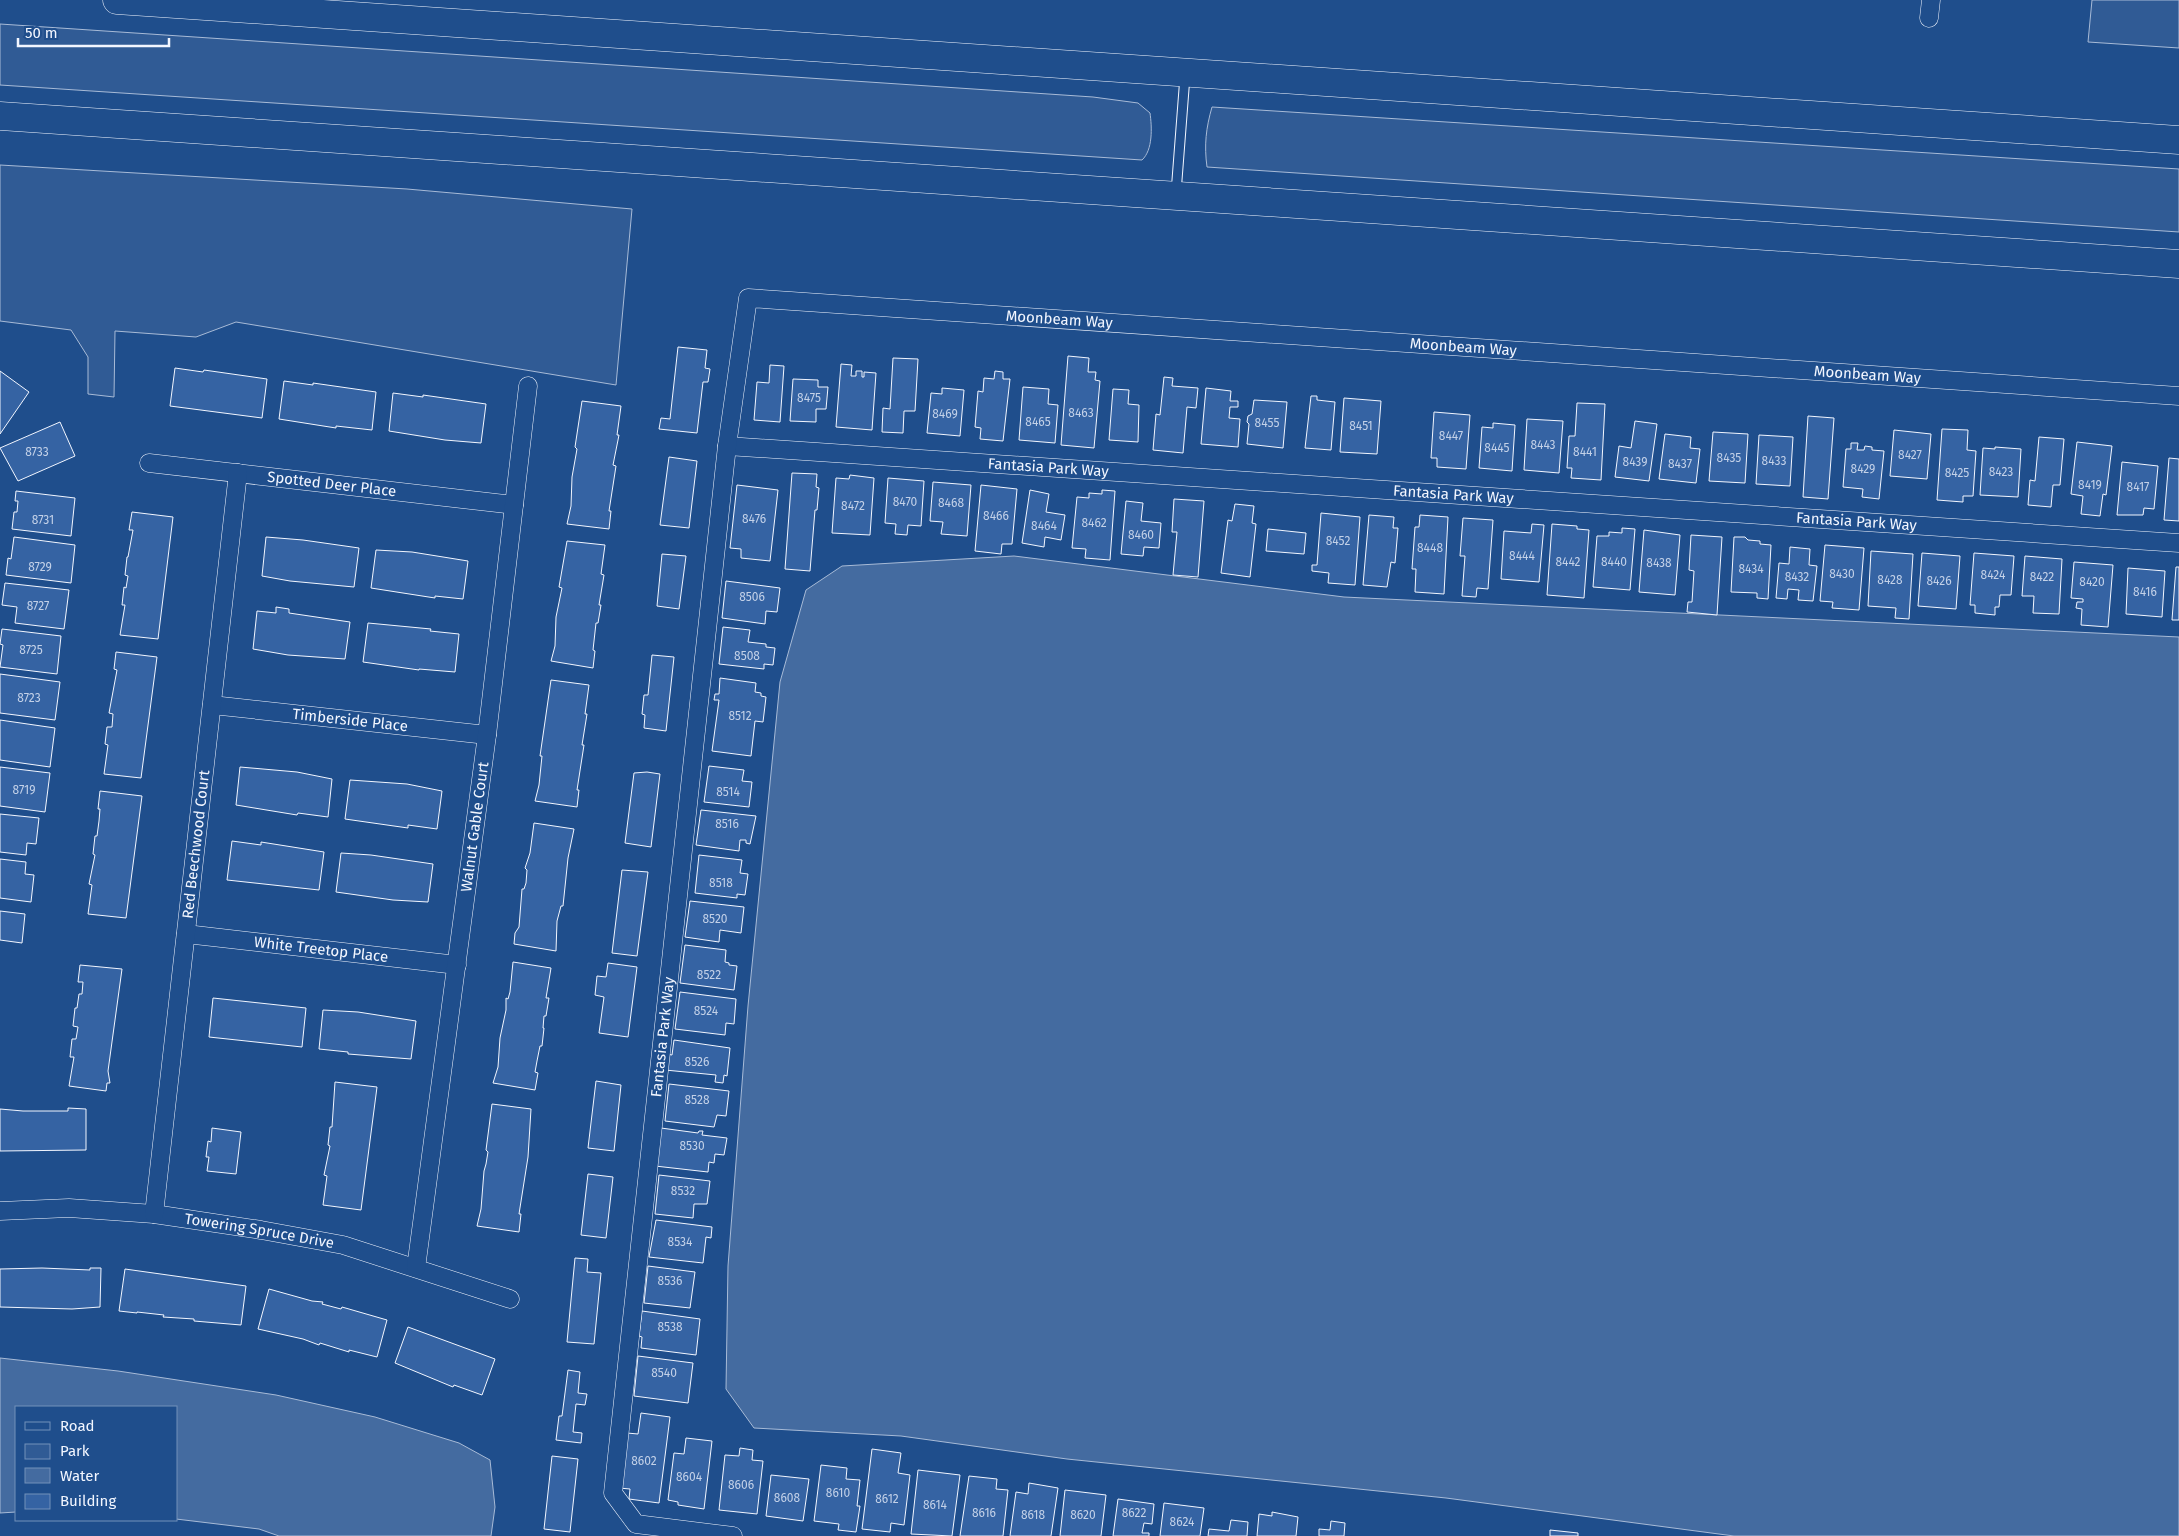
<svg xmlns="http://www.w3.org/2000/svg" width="2179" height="1536" font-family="'Fira Sans',sans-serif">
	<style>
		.green { fill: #305b95; stroke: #a8bbd7 }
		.water { fill: #446ba0; stroke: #a8bbd7 }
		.building { fill: #3563a3; stroke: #f2f6ff }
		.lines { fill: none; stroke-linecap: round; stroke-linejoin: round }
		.service-casing { stroke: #f2f6ff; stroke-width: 11 }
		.minor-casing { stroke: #f2f6ff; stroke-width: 19 }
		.motorway-casing { stroke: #f2f6ff; stroke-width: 29 }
		.service { stroke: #1f4e8c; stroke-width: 9 }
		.minor { stroke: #1f4e8c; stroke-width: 18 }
		.motorway { stroke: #1f4e8c; stroke-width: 28 }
		.labels { text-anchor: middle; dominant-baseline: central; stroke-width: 4; stroke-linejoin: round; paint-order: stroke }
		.number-label { font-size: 12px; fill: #c3d1e8 }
		.street-label { font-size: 15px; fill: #f2f6ff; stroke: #1f4e8c }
	</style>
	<rect width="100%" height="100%" fill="#1f4e8c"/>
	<path class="green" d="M2092 0H2179V48L2088 42Z
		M0 24 1093 97 1138 103 1150 113C1152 127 1153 150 1142 160L0 85Z
		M1212 107 2179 169V232L1207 167C1204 145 1206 128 1212 107Z
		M0 165 407 189 632 209 616 385 236 322 196 337 115 331 114 397 88 394V357L71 330 0 321Z"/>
	<path class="water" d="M1014 556 1344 597 2179 637V1536H1734L1446 1498 1067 1459 901 1436 754 1428 726 1389 728 1266 748 1006 780 682 806 590 842 566Z
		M0 1358 118 1371 276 1395 375 1417 459 1443 490 1460 495 1507 491 1536H279L259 1529 176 1519V1407H16V1512L0 1513Z"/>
	<path class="building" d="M678 347 707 350 705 368 710 369 708 382H703L697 433 659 429 661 418 670 419Z
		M1068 356 1089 358 1088 372H1096L1095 380 1100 381 1094 448 1061 445Z
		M893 358 918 359 915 411H904L903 433 882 432 883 408 890 409Z
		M841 364 852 365 851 376H856V371H862V377H864V372L876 373 872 430 836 427Z
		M770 365 784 366 780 422 754 420 757 382 769 383Z
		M175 368 203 372 204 370 267 379 262 418 170 406Z
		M0 371 29 392 0 434Z
		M995 371 1003 372V379H1010L1003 441 980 439 981 428 975 427 978 391 983 392 984 378 994 379Z
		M1164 377 1173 378 1172 386 1198 388 1196 408 1187 407 1183 453 1153 450 1156 414 1160 415Z
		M793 379 818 380V387H828L826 409H816V422L790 421Z
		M284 381 313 385V383L376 392 372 430 336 426V428L279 419Z
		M1023 387 1049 389 1048 404 1058 405 1055 443 1019 440Z
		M942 388 964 390 960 436 927 433 931 393 942 394Z
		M1206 388 1231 391 1230 401H1238V407H1230L1229 418 1240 419 1238 447 1201 444Z
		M1113 389 1129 390 1128 404 1139 405 1138 442 1109 440Z
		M393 393 423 397V395L486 404 481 443 445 440 389 431Z
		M1311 396H1317V400L1335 402 1331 450 1305 448Z
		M1344 398 1381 401 1377 454 1340 452Z
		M1254 400 1287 402 1283 448 1247 444 1249 424 1247 422 1248 416 1252 414Z
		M582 401 621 406 617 435H619L613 465 616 466 609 511H611L609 529 567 524 571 506 572 477 577 449 575 447Z
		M1577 403 1605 404 1601 480 1571 478 1572 468H1567L1569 436H1575Z
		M1434 412 1470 415 1466 469 1437 467V458H1431Z
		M1808 416 1834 418 1828 499 1803 497Z
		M1527 419 1563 421 1559 473 1524 470Z
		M1635 421 1657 424 1649 481 1615 477 1619 446 1631 448Z
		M60 422 75 456 18 481 0 448Z
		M1493 423 1515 425 1512 471 1479 468 1482 427 1493 428Z
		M1942 429 1968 430 1967 450 1976 451 1973 496H1963V502L1937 500Z
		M1894 430 1931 434 1927 479 1890 476Z
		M1713 432 1748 434 1745 483 1709 481Z
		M1665 434 1691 437 1690 448 1700 449 1696 483 1659 479Z
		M1759 435 1793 437 1790 486 1756 484Z
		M2039 437 2064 439 2060 485H2053L2051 507 2028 505 2030 480 2035 481Z
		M2077 442 2112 446 2106 495 2103 494 2100 516 2081 514 2083 496 2071 494Z
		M1851 443H1858L1857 450H1864L1865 446 1872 447V450L1884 451 1879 499 1862 497 1863 489 1843 487 1846 449H1851Z
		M1995 447 2021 449 2018 497 1980 495 1983 448 1995 449Z
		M669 457 697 461 689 528 660 525Z
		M2169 458 2179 459V521L2164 520Z
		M2122 462 2158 466 2154 509 2144 508 2143 515H2117Z
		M792 473 817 474 816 487 819 488 817 510H815L810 571 785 569Z
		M850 475 874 478 870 535 832 533 836 478 849 479Z
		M888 478 924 481 921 526 908 525 907 535 895 534 896 524 885 523Z
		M933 482 971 485 967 536 941 534 943 522 930 521Z
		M737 485 778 490 770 561 741 558V549L730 548Z
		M981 485 1017 489 1012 544H1002L1001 554 975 551Z
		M1030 490 1049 494 1046 512 1065 515 1061 540 1045 537 1044 547 1022 543Z
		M1102 490 1115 491 1110 560 1085 558 1086 549 1072 548 1077 497 1089 498V493L1102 494Z
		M16 491 75 498 71 536 12 529 14 512H17L18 501H15Z
		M1174 499 1204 501 1198 577 1173 575 1177 532H1172Z
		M1126 501 1143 503 1141 521 1161 523 1159 548 1144 547 1143 556 1121 554Z
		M1235 504 1254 506 1252 523 1256 524 1250 577 1221 573 1228 520 1232 521Z
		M132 512 173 517 158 639 120 635 125 605H122L124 587 126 588 128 576 125 575 127 557H128L133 530H129Z
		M1321 513 1360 517 1355 585 1328 583 1329 573 1312 571V565H1317Z
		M1369 515 1394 517 1393 528H1398L1395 563 1391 562 1387 587 1363 585Z
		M1420 515 1448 517 1444 594 1415 592 1416 569H1412L1415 527H1419Z
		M1463 518 1493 520 1488 589 1477 588 1476 597 1462 596 1465 556H1460Z
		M1532 524 1544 525 1539 582 1501 579 1504 531 1531 533Z
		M1552 524 1577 526V529L1589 530 1584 598 1547 595Z
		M1622 528 1635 529 1630 590 1593 587 1597 536H1609V532L1622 533Z
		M1268 529 1306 533 1304 554 1266 551Z
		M1644 530 1680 535 1675 595 1639 592Z
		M1691 535 1722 537 1717 615 1687 612 1688 602H1692L1694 571 1689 570Z
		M14 537 75 545 71 583 6 575 8 558 11 559Z
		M266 537 303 540 359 548 354 587 290 581 262 576Z
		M1734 537H1745L1748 540 1760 541V544L1771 545 1768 599 1757 598V593L1731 592Z
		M567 541 605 545 601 574 604 575 599 605H601L598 623H596L593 650 595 651 593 668 551 661 555 646 556 617 562 588 559 587Z
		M1825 545 1864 548 1859 610 1832 608 1833 602 1820 601Z
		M1790 547 1810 549 1809 565 1817 566 1813 601 1798 600 1799 590 1788 589 1787 599 1776 598 1779 563 1789 564Z
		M376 550 412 552 468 561 463 599 435 596V598L371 588Z
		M1871 551 1913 554 1909 619 1895 618 1896 608 1868 606Z
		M1922 553 1960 556 1956 609 1918 606Z
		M1974 553 2014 556 2011 595H2000L1999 607H1995V615L1975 613V605H1970Z
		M662 554 686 556 679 609 657 606Z
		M2025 556 2062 559 2059 614 2033 613 2034 596H2022Z
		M2074 562 2113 565 2108 627 2081 625 2082 609 2076 608 2077 602H2083V599L2071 598Z
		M2176 567H2179V620H2172Z
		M2128 568 2165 571 2162 617 2126 614Z
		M726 581 780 588 777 612 766 611 765 624 722 618Z
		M5 583 69 590 64 629 15 623 17 607 2 605Z
		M276 607 289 609V613L350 622 345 659 288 655 253 649 257 611 276 613Z
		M368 623 431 629 430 631 459 634 455 672 419 669V670L363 662Z
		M723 627 750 630 748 642 766 644V647L775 648 773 665 764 664V669L719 664Z
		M2 629 61 636 57 674 0 667 3 645 0 644Z
		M116 652 157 657 141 778 104 774 108 745 105 744 107 727H112L113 714 109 713 117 670 114 669Z
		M652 655 674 657 666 731 644 728 645 715 642 714 644 695H648Z
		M0 674 60 682 55 720 0 713Z
		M720 678 756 683 755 692 761 693V696L766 697 763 722 755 721 751 756 712 751 719 700H714L715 694H719Z
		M551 680 589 685 585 714H587L582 745H584L577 790H579L577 807 535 801 539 785 542 756H540Z
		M0 720 55 728 50 767 0 760Z
		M709 766 744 770 742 781 752 782 749 807 704 802Z
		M0 767 50 773 45 812 0 806Z
		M240 767 297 772 332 779 328 817 298 813 297 815 236 805Z
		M647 772 660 774 651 847 625 843 634 773Z
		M350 780 407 784 442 791 437 829 408 825V828L345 819Z
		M100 791 142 796 126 918 88 914 92 885 89 884 95 855 93 854 95 836H97L99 821 100 809H98Z
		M701 810 756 816 750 844 746 843V840H740L739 851 696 845Z
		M0 814 39 818 36 844 27 843 26 855 0 852Z
		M534 823 574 829 568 858 563 906H561L557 921 556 951 514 944 515 933 519 927 522 889H524L526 883 527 870 525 868 530 853Z
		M232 841 261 845V842L324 852 319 890 227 880Z
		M341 853 371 855 433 864 428 902 393 900 336 892Z
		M699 855 742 860 740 873 748 874 745 895 737 894V898L695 893Z
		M0 859 26 862 25 874 34 875 31 902 0 898Z
		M622 870 648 872 637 956 612 953Z
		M690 901 744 907 741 933 720 930 719 942 685 937Z
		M0 911 25 914 22 943 0 940Z
		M685 945 726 950 725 962 729 963V965L737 966 734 990 680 983Z
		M513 962 551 968 546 998H549L546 1016H544L543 1028H544L542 1046H540L537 1061 535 1072 538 1073 535 1090 493 1083 498 1067 500 1038 506 1010V998L508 999 510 992Z
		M608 963 637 967 628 1037 599 1033 604 997 595 995 597 976 606 977Z
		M80 965 122 969 108 1071 110 1083H107L106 1091 69 1086 74 1057H70L72 1039H76L78 1027 73 1026 75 1008H77L79 994H82L83 982H78Z
		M680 992 736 999 734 1024 726 1023 725 1035 675 1029Z
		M213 998 306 1008 302 1047 209 1037Z
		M323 1010 358 1012 416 1021 411 1059 348 1054V1052L319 1049Z
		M674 1040 730 1048 727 1076 724 1075 723 1083 715 1082 716 1075 665 1070 667 1054 672 1055Z
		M596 1081 621 1085 614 1151 588 1148Z
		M335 1082 377 1087 361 1210 323 1205 327 1176 324 1175 330 1146 328 1145 330 1127H332Z
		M669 1084 729 1091 726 1116 717 1115 714 1127 665 1121Z
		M492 1104 531 1109 528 1157 519 1214H521L519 1232 477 1226 481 1209 484 1171 486 1164 488 1152 486 1150Z
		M68 1108 86 1109V1150L0 1151V1109L23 1111H68Z
		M212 1128 241 1132 236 1174 207 1171 209 1157H206L208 1141 211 1142Z
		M661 1128 698 1133 699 1131H703L702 1135 727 1138 724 1155 715 1154 714 1163 709 1162 708 1172 655 1166Z
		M588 1174 613 1177 606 1238 581 1235Z
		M659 1175 710 1181 707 1204H694L693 1218 655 1214Z
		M656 1220 712 1227 711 1238 706 1237 703 1263 649 1257Z
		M575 1258 588 1259 587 1272 601 1273 594 1344 567 1342Z
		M648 1266 695 1272 690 1308 644 1303Z
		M42 1268 90 1270V1268H101L100 1307 72 1309 0 1307V1269Z
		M125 1269 246 1286 241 1325 194 1321V1319L163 1317 164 1315 137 1312V1313L119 1311Z
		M269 1289 312 1301 323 1302 322 1304 341 1309 342 1307 387 1320 377 1357 349 1350V1352L320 1343 319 1345 303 1339 258 1329Z
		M642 1311 700 1319 696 1355 641 1348 642 1337 639 1336Z
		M408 1327 495 1359 482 1395 454 1385 453 1387 395 1363Z
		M638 1356 693 1363 688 1403 634 1396Z
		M568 1370 580 1372 578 1393 587 1394 585 1405 576 1404 573 1432 582 1433 581 1443 556 1440 559 1416H562Z
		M641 1413 670 1417 659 1503 629 1499 630 1489 619 1488 627 1433 638 1434Z
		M686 1438 712 1441 704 1509 678 1505V1502L668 1500 674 1453 684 1454Z
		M740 1448 753 1450 752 1460 763 1461 757 1514 719 1510 725 1455 739 1456Z
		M872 1449 901 1453 898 1473 910 1475 904 1525 891 1523 890 1532 862 1529Z
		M552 1456 578 1459 570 1532 544 1529Z
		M821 1465 847 1468 846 1479 860 1480 857 1506H860L856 1532 838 1530 839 1524 814 1521Z
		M918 1470 960 1475 952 1536 911 1534Z
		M771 1475 809 1479 803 1521 766 1516Z
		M969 1476 997 1479 996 1489 1008 1490 1003 1536H960Z
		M1029 1483 1058 1488 1051 1536H1010L1016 1492 1028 1494Z
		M1065 1490 1106 1495 1101 1536H1060Z
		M1118 1499 1154 1504 1152 1524 1144 1523 1142 1533H1149V1536H1113Z
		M1164 1503 1204 1508 1200 1536H1160Z
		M1272 1512 1298 1517 1296 1536H1257L1259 1514 1272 1516Z
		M1231 1520 1248 1522 1247 1536H1208L1209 1529 1229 1531Z
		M1331 1521 1345 1523 1344 1536H1319V1529L1330 1530Z
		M1550 1530 1578 1533V1536H1550Z"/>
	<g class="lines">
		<g class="service-casing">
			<path id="service" d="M1176 193 1185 76"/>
		</g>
		<g class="minor-casing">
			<g id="minor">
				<path d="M1929 18 1931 0"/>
				<path id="s1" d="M727 446 2179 543"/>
				<path id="s2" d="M149 463 514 505"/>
				<path id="s3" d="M212 705 487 735"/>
				<path id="s4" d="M186 934 457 965"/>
				<path id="s5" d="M0 1211 69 1208 154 1214 261 1230 343 1245 510 1299"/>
				<path id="s6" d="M154 1214 238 473"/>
				<path id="s7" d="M416 1268 487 735 528 386"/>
				<path id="s8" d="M733 1536 636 1524 613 1493 727 446 748 298 2179 396"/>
			</g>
		</g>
		<g class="motorway-casing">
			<path id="motorway" d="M117 0 2179 140
				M0 116 2179 264"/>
		</g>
		<use href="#service" class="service"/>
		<use href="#minor" class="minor"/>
		<use href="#motorway" class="motorway"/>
	</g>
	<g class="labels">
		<g class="number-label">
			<text x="809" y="398">8475</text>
			<text x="1081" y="413">8463</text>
			<text x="945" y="414">8469</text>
			<text x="1038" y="422">8465</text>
			<text x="1267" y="423">8455</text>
			<text x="1361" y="426">8451</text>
			<text x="1451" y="436">8447</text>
			<text x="1543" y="445">8443</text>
			<text x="1497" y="448">8445</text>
			<text x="37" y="452">8733</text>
			<text x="1585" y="452">8441</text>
			<text x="1910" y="455">8427</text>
			<text x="1729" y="458">8435</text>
			<text x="1774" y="461">8433</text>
			<text x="1635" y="462">8439</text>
			<text x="1680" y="464">8437</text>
			<text x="1863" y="469">8429</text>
			<text x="2001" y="472">8423</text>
			<text x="1957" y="473">8425</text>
			<text x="2090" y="485">8419</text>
			<text x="2138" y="487">8417</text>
			<text x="905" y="502">8470</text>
			<text x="951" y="503">8468</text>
			<text x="853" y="506">8472</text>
			<text x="996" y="516">8466</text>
			<text x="754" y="519">8476</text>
			<text x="43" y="520">8731</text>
			<text x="1094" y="523">8462</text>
			<text x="1044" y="526">8464</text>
			<text x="1141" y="535">8460</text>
			<text x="1338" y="541">8452</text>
			<text x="1430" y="548">8448</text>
			<text x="1522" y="556">8444</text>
			<text x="1568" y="562">8442</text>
			<text x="1614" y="562">8440</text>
			<text x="1659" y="563">8438</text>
			<text x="40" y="567">8729</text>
			<text x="1751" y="569">8434</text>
			<text x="1842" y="574">8430</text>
			<text x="1993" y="575">8424</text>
			<text x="1797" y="577">8432</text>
			<text x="2042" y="577">8422</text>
			<text x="1890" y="580">8428</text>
			<text x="1939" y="581">8426</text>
			<text x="2092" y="582">8420</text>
			<text x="2145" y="592">8416</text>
			<text x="752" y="597">8506</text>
			<text x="38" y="606">8727</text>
			<text x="31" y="650">8725</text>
			<text x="747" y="656">8508</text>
			<text x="29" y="698">8723</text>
			<text x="740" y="716">8512</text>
			<text x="24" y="790">8719</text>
			<text x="728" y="792">8514</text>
			<text x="727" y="824">8516</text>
			<text x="721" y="883">8518</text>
			<text x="715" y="919">8520</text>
			<text x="709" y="975">8522</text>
			<text x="706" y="1011">8524</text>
			<text x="697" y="1062">8526</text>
			<text x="697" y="1100">8528</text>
			<text x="692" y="1146">8530</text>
			<text x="683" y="1191">8532</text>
			<text x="680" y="1242">8534</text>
			<text x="670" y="1281">8536</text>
			<text x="670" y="1327">8538</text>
			<text x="664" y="1373">8540</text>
			<text x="644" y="1461">8602</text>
			<text x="689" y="1477">8604</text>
			<text x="741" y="1485">8606</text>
			<text x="838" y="1493">8610</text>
			<text x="787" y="1498">8608</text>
			<text x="887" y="1499">8612</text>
			<text x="935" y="1505">8614</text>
			<text x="984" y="1513">8616</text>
			<text x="1134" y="1513">8622</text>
			<text x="1033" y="1515">8618</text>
			<text x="1083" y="1515">8620</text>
			<text x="1182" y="1522">8624</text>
		</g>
		<g class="street-label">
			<text stroke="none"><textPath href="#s8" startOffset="1651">Moonbeam Way</textPath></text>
			<text stroke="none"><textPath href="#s8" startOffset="2056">Moonbeam Way</textPath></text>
			<text stroke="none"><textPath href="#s8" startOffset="2461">Moonbeam Way</textPath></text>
			<text stroke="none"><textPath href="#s1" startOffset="322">Fantasia Park Way</textPath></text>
			<text stroke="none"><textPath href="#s2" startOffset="184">Spotted Deer Place</textPath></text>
			<text stroke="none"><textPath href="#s1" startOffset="728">Fantasia Park Way</textPath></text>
			<text stroke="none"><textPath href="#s1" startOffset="1132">Fantasia Park Way</textPath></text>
			<text stroke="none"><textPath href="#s3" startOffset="139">Timberside Place</textPath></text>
			<text stroke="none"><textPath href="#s7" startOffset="445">Walnut Gable Court</textPath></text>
			<text stroke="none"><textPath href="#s6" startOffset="372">Red Beechwood Court</textPath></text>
			<text stroke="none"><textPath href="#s4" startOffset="136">White Treetop Place</textPath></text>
			<text stroke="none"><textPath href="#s8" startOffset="595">Fantasia Park Way</textPath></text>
			<text stroke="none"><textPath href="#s5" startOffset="261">Towering Spruce Drive</textPath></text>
		</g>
	</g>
	<rect x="15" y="1406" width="162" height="115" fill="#1f4e8c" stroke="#7391ba"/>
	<rect x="25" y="1422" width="25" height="8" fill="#1f4e8c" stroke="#7391ba"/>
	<text x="60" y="1431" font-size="15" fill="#f2f6ff">Road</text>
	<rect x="25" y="1444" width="25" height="15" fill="#305b95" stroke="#7391ba"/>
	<text x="60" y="1456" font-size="15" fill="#f2f6ff">Park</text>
	<rect x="25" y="1468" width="25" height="15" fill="#446ba0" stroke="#7391ba"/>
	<text x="60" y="1481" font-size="15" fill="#f2f6ff">Water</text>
	<rect x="25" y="1494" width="25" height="15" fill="#3563a3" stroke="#7391ba"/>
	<text x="60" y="1506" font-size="15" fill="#f2f6ff">Building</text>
	<path d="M18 38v8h151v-8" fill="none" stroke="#f2f6ff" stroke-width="2.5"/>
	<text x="25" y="38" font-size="15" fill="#f2f6ff" stroke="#1f4e8c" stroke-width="4" paint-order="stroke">50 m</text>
</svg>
